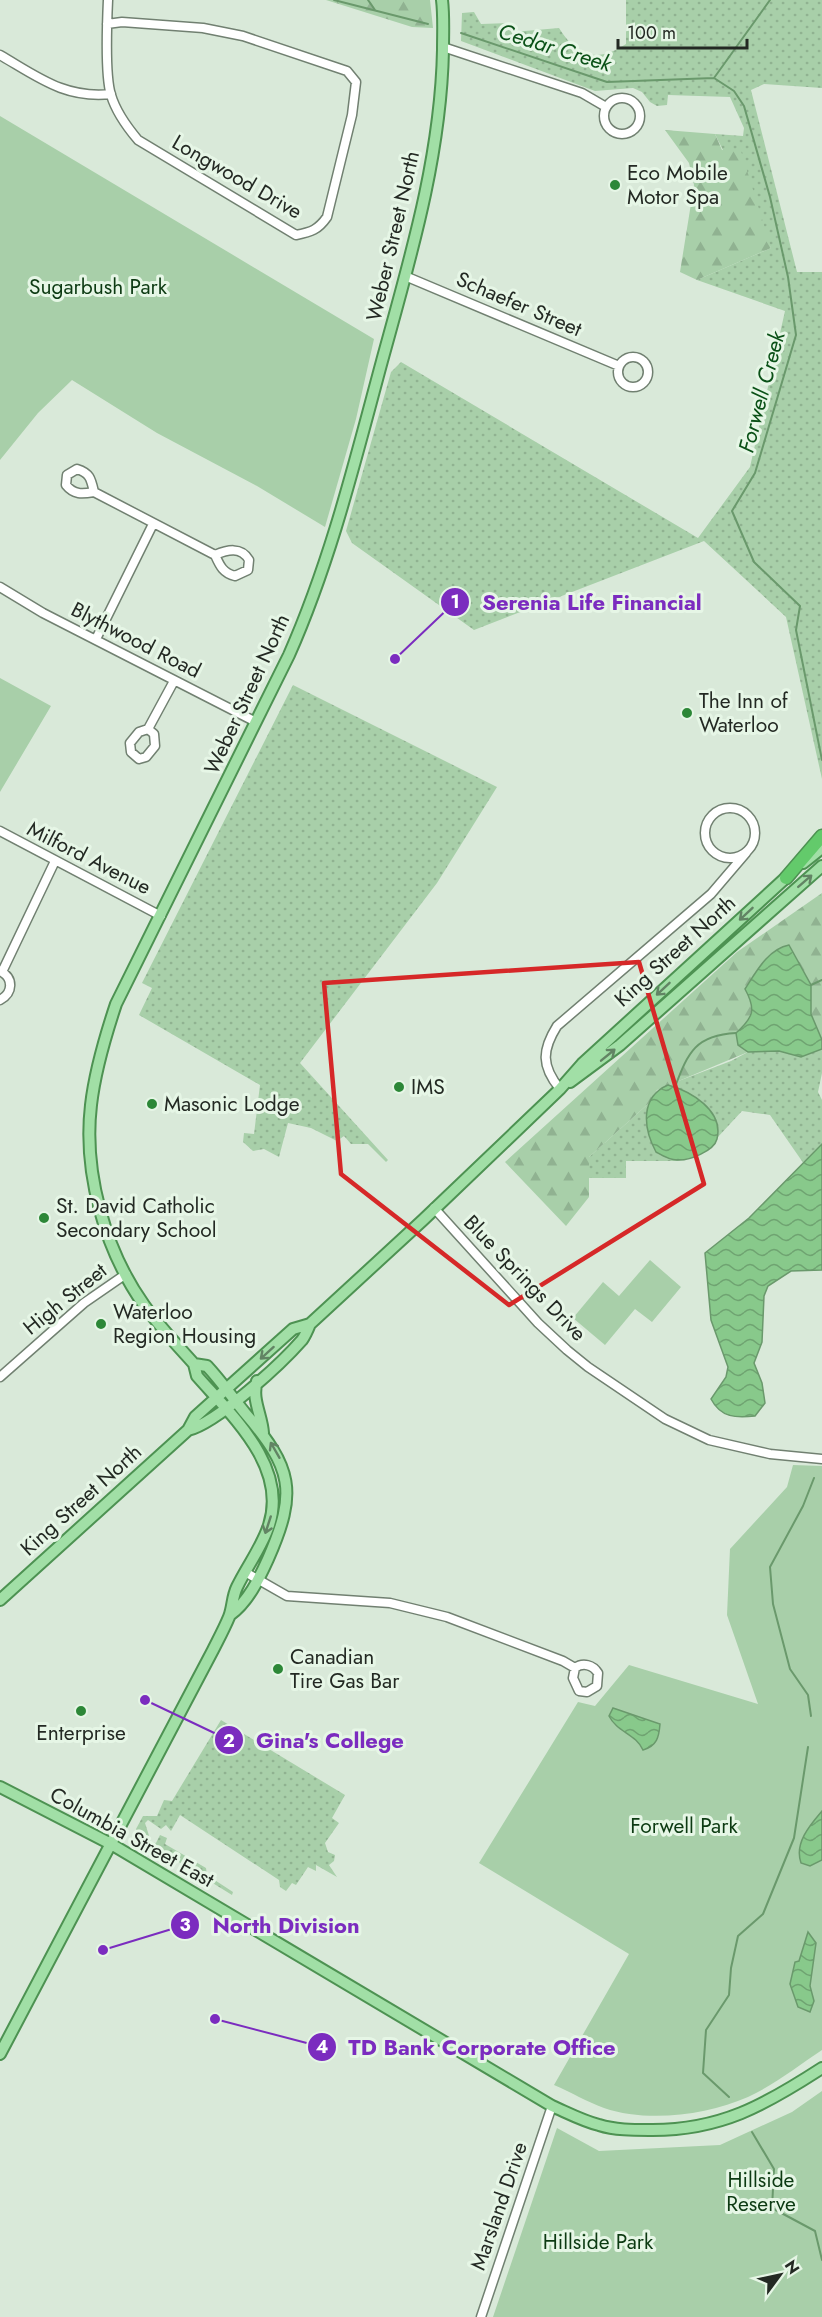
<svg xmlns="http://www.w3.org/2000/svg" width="822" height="2317" font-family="Jost,sans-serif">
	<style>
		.grass { fill: url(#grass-dots) }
		.forest { fill: url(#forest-firs) }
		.green { fill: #a8cfa9 }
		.water { fill: url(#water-waves); stroke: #6a996c; stroke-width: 1.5 }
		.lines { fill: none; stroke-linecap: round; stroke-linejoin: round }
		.stream { stroke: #6a996c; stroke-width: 2 }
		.minor-casing { stroke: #718071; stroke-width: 11 }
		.major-casing { stroke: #4d9252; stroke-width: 14 }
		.highway-casing { stroke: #4d9252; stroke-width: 15 }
		.minor { stroke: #fff; stroke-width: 8 }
		.major { stroke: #a1dfa6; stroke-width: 10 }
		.highway { stroke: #63ca6b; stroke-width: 12 }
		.oneway { stroke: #628464 }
		.marked { fill: none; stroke: #d62828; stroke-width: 4.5; stroke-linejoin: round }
		.poi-dot { fill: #2c8737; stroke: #e6f6e6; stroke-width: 2 }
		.labels { text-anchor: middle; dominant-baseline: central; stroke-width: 6; stroke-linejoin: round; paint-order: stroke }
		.poi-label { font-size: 21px; fill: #232923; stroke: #e6f6e6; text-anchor: start }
		.street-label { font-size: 21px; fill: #232923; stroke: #e6f6e6 }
		.park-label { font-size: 21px; fill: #0c3a12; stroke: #e6f6e6 }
		.water-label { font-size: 22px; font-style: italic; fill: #0a5117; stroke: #e6f6e6 }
		.leader { fill: none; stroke: #7b2cbf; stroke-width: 2 }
		.callout-dot { fill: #7b2cbf; stroke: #e6f6e6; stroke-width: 2 }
		.mark-label { font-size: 18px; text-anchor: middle; font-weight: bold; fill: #fff }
		.callout-label { font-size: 22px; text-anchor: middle; font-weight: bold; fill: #7b2cbf; stroke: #e6f6e6; stroke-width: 6; stroke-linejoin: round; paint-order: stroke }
	</style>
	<defs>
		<pattern id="grass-dots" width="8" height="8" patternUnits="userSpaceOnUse" patternTransform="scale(1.5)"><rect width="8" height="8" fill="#a8cfa9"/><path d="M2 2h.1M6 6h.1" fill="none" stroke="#90b291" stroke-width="1.8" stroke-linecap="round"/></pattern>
		<pattern id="forest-firs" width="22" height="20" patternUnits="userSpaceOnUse" patternTransform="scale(1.5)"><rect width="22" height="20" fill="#a8cfa9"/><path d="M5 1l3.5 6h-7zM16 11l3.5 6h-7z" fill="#90b291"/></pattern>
		<pattern id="water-waves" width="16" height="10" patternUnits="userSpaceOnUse" patternTransform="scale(1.5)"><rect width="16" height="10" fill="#88c98b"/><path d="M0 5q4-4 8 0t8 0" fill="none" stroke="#6fa371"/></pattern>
	</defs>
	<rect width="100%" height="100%" fill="#d9e9d9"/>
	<path class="grass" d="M626 0H822V88L764 84 751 90 797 272H822V779L786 617 704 541 474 630 352 543 346 531 391 372 401 362 698 538 750 467 785 311 697 280 771 248 715 134 743 136 744 128 730 97 668 95 667 105 657 106 650 102 642 92 633 88 595 91 461 41 462 13 474 12 481 24 513 23V32L559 28C577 57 597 63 626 44Z
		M293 685 497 787 437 883 300 1063 388 1160 386 1162 368 1144H351L344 1136 337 1141 311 1128 288 1123 279 1157 264 1149 253 1151 243 1142 244 1133 254 1134 260 1085 139 1015 152 988 142 983Z
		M822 1049V1073L818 1092 822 1100V1144L804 1164 770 1115 742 1111 717 1138 715 1118 675 1087 668 1085 731 1061 748 1052 779 1051 801 1057Z
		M648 1104C645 1122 647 1135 656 1152L680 1161H626V1178H589V1157Z
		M221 1720 345 1795 332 1818 339 1823 325 1843 328 1852 335 1855 334 1861 329 1865 337 1877 316 1865V1871L308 1867 296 1885 292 1883 286 1891 280 1887 279 1880 180 1815 171 1831 166 1825 161 1829 148 1820 145 1823 151 1842 156 1843 160 1835 167 1838 165 1844 206 1868 207 1875 233 1892 232 1895 140 1838 136 1829 143 1816H157L164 1800 172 1801Z"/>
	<path class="forest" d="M326 0H430L433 28 412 27Z
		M665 130 715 134 722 150 741 151 771 248 697 280 680 272 694 185 689 163Z
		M822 893V1040L811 1014V985L790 946C768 949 756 972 745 989L752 1000 753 1007 738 1045 748 1052 657 1090 648 1104 589 1157V1197L566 1226 505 1162 737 952Z"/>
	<path class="green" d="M0 116 374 339 356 419 325 527 257 486 157 433 72 380 38 413 0 460Z
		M0 678 51 706 0 792Z
		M650 1260 681 1287 652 1322 635 1309 605 1345 573 1318 603 1282 619 1296Z
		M793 1465 822 1466V2050C798 2066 774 2085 748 2097 707 2115 648 2123 604 2108 587 2102 571 2092 554 2085L629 1954 479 1863 578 1702 595 1706 629 1665 758 1704 727 1615 730 1549 787 1487Z
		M822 2091V2317H493L557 2128 599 2151 720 2145 792 2112Z"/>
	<path class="water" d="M789 945 811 985V1014L822 1040V1049L801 1057 779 1051 748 1052 738 1045 736 1033C754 1017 756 1009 745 989 756 972 768 949 789 945Z
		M668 1085C690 1091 724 1110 717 1139 714 1151 689 1161 677 1160 669 1160 663 1156 656 1152 643 1128 640 1097 668 1085Z
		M822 1144V1270L791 1271 768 1286 764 1296 762 1342 754 1363 762 1383 765 1403 755 1416C736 1418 721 1418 711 1399L726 1377 728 1367 711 1320 705 1253 749 1218Z
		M613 1708 660 1724C659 1737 657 1746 643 1750 636 1734 617 1732 609 1716Z
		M822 1811V1860L810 1866 801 1863C794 1843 810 1825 822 1811Z
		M808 1932 816 1943 810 1986 814 2001 810 2012 798 2007 790 1984 795 1962 799 1961Z"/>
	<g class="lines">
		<path class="stream" d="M334 0 428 24
			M368 0 375 10
			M461 33 607 82 714 78
			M714 78 734 91 744 106 770 197 788 277 796 335 755 473 732 511 754 562 800 606 796 630 822 760
			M714 78 770 0
			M811 985 822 980
			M675 1087C688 1052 696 1035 736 1033
			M811 1716 808 1695 790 1669 773 1604 770 1567 803 1506 814 1478
			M729 2097 703 2073 706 2030 729 1995 731 1968 738 1936 763 1914 794 1838 808 1747
			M752 2132 774 2169 772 2208 815 2231 822 2260"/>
		<g class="minor-casing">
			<path id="minor" d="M107 24 122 22 203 28 243 36 347 71 356 82 352 115 327 217C318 230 311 232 296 235L138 140C127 127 116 112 111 95 105 76 107 22 108 0
				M443 47 582 93 606 107
				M0 55C38 77 65 99 111 94
				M604 116a18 18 0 1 1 36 0a18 18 0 1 1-36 0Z
				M405 276 619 366
				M618 372a15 15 0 1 1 30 0a15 15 0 1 1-30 0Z
				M94 492C91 479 90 473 77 469L67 475 66 485C74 495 82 494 94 492L215 555C220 566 223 573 235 576L248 570 249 560C241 546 227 550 215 555
				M0 587 43 613 256 722
				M96 639 153 524
				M148 729 154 734 155 746 146 757 139 759 131 752 130 743 139 732 148 729 174 681
				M705 833a25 25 0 1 1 50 0a25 25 0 1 1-50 0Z
				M0 831 161 916
				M0 971C14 978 13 993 0 1000
				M2 972 55 861
				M560 1089C541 1066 542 1050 557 1026L711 894 746 853
				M434 1208 538 1323 567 1350 588 1367 665 1419 709 1440 770 1454 822 1459
				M0 1377 84 1303 126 1274
				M245 1572 287 1596 390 1603 447 1617 563 1661 575 1668C583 1662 593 1665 598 1673L597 1686 587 1692 579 1691 573 1678 575 1668
				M481 2317 552 2106"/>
		</g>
		<g class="major-casing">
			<path id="major" d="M803 863 822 848
				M570 1082 620 1045 822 866
				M194 1364 207 1366C221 1381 232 1397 245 1413 292 1468 298 1491 268 1559 259 1579 248 1602 230 1615
				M257 1381C251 1399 262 1415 263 1433
				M188 1430C217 1423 281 1364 302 1340 305 1336 308 1329 310 1324L423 1220 560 1089 582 1064 791 873
				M0 1600 188 1430 195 1417 293 1329 310 1324
				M0 1787 111 1844 552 2106C568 2113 583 2121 599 2125 615 2130 633 2130 649 2130 720 2131 765 2105 822 2068
				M0 2054 213 1650C218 1640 224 1629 229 1617 233 1607 232 1597 237 1587 247 1566 262 1547 269 1525 288 1466 232 1416 197 1376L194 1364C177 1345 159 1326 144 1305 105 1250 83 1173 91 1105 95 1070 105 1037 116 1004L289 655C331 560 355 461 382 361 410 259 441 156 443 50 443 33 444 16 442 0"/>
		</g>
		<g class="highway-casing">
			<path id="highway" d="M786 878 822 836"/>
		</g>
		<use href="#minor" class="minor"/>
		<use href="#major" class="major"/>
		<use href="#highway" class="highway"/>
	</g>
	<defs><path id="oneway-shaft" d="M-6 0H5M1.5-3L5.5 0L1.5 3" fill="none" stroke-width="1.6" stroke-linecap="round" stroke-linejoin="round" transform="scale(1.5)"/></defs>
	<g class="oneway">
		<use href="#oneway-shaft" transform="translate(805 881) rotate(-41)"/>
		<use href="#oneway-shaft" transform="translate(746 914) rotate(137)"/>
		<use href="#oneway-shaft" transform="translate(663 989) rotate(137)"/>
		<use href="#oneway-shaft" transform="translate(608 1055) rotate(-39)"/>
		<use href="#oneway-shaft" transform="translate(267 1353) rotate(138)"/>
		<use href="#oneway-shaft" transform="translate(275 1450) rotate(-120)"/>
		<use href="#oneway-shaft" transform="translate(268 1525) rotate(108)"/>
	</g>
	<path class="marked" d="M639 962 704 1184 509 1305 341 1174 324 983Z"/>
	<g class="poi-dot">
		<circle cx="615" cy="185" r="6"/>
		<circle cx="687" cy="713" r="6"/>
		<circle cx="399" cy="1087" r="6"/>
		<circle cx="152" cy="1104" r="6"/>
		<circle cx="44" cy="1218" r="6"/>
		<circle cx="101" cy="1324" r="6"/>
		<circle cx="278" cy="1669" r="6"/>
		<circle cx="81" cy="1711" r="6"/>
	</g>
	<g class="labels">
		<g class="poi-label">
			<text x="627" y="173">Eco Mobile<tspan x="627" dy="24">Motor Spa</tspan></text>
			<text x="699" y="701">The Inn of<tspan x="699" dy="24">Waterloo</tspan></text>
			<text x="411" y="1087">IMS</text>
			<text x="164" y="1104">Masonic Lodge</text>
			<text x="56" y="1206">St. David Catholic<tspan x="56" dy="24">Secondary School</tspan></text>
			<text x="113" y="1312">Waterloo<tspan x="113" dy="24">Region Housing</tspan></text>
			<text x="290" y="1657">Canadian<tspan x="290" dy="24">Tire Gas Bar</tspan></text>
			<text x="81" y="1733" text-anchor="middle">Enterprise</text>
		</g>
		<g class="street-label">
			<text transform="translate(237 177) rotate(30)">Longwood Drive</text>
			<text transform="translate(393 236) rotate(-77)">Weber Street North</text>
			<text transform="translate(519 304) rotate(23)">Schaefer Street</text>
			<text transform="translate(136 640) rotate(27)">Blythwood Road</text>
			<text transform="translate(247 694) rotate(-65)">Weber Street North</text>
			<text transform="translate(89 858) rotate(27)">Milford Avenue</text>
			<text transform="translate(675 951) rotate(-42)">King Street North</text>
			<text transform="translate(525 1278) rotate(46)">Blue Springs Drive</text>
			<text transform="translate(65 1299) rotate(-39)">High Street</text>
			<text transform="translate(81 1500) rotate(-42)">King Street North</text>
			<text transform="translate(132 1837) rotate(29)">Columbia Street East</text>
			<text transform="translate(499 2206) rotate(-71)">Marsland Drive</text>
		</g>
		<g class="park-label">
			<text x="98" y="287">Sugarbush Park</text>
			<text x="684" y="1826">Forwell Park</text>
			<text x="761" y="2180">Hillside<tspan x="761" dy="24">Reserve</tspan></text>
			<text x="598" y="2242">Hillside Park</text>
		</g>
		<g class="water-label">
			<text transform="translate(555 47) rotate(17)">Cedar Creek</text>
			<text transform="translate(761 392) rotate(-75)">Forwell Creek</text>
		</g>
	</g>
	<path class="leader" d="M395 659L455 602M145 1700L229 1740M103 1950L185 1925M215 2019L322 2047"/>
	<g class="callout-dot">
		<circle cx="395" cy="659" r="6"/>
		<circle cx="145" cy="1700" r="6"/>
		<circle cx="103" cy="1950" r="6"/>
		<circle cx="215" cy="2019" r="6"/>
		<circle cx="455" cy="602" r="15"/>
		<circle cx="229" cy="1740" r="15"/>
		<circle cx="185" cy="1925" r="15"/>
		<circle cx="322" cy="2047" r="15"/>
	</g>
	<g class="mark-label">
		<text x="455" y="608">1</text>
		<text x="229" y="1747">2</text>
		<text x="185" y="1931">3</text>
		<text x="322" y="2053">4</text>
	</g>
	<g class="callout-label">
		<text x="592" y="610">Serenia Life Financial</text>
		<text x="330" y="1748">Gina's College</text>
		<text x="286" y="1933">North Division</text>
		<text x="482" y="2055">TD Bank Corporate Office</text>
	</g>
	<g transform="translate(780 2275) rotate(57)" stroke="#e6f6e6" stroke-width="4.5" paint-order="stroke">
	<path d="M0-4.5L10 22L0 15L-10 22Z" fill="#232923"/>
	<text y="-9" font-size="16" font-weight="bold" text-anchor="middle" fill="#232923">N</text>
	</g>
	<path d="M618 39v9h129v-9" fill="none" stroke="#232923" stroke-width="3"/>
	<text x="627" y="39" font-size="18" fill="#232923" stroke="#e6f6e6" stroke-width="4.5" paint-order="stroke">100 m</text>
</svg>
